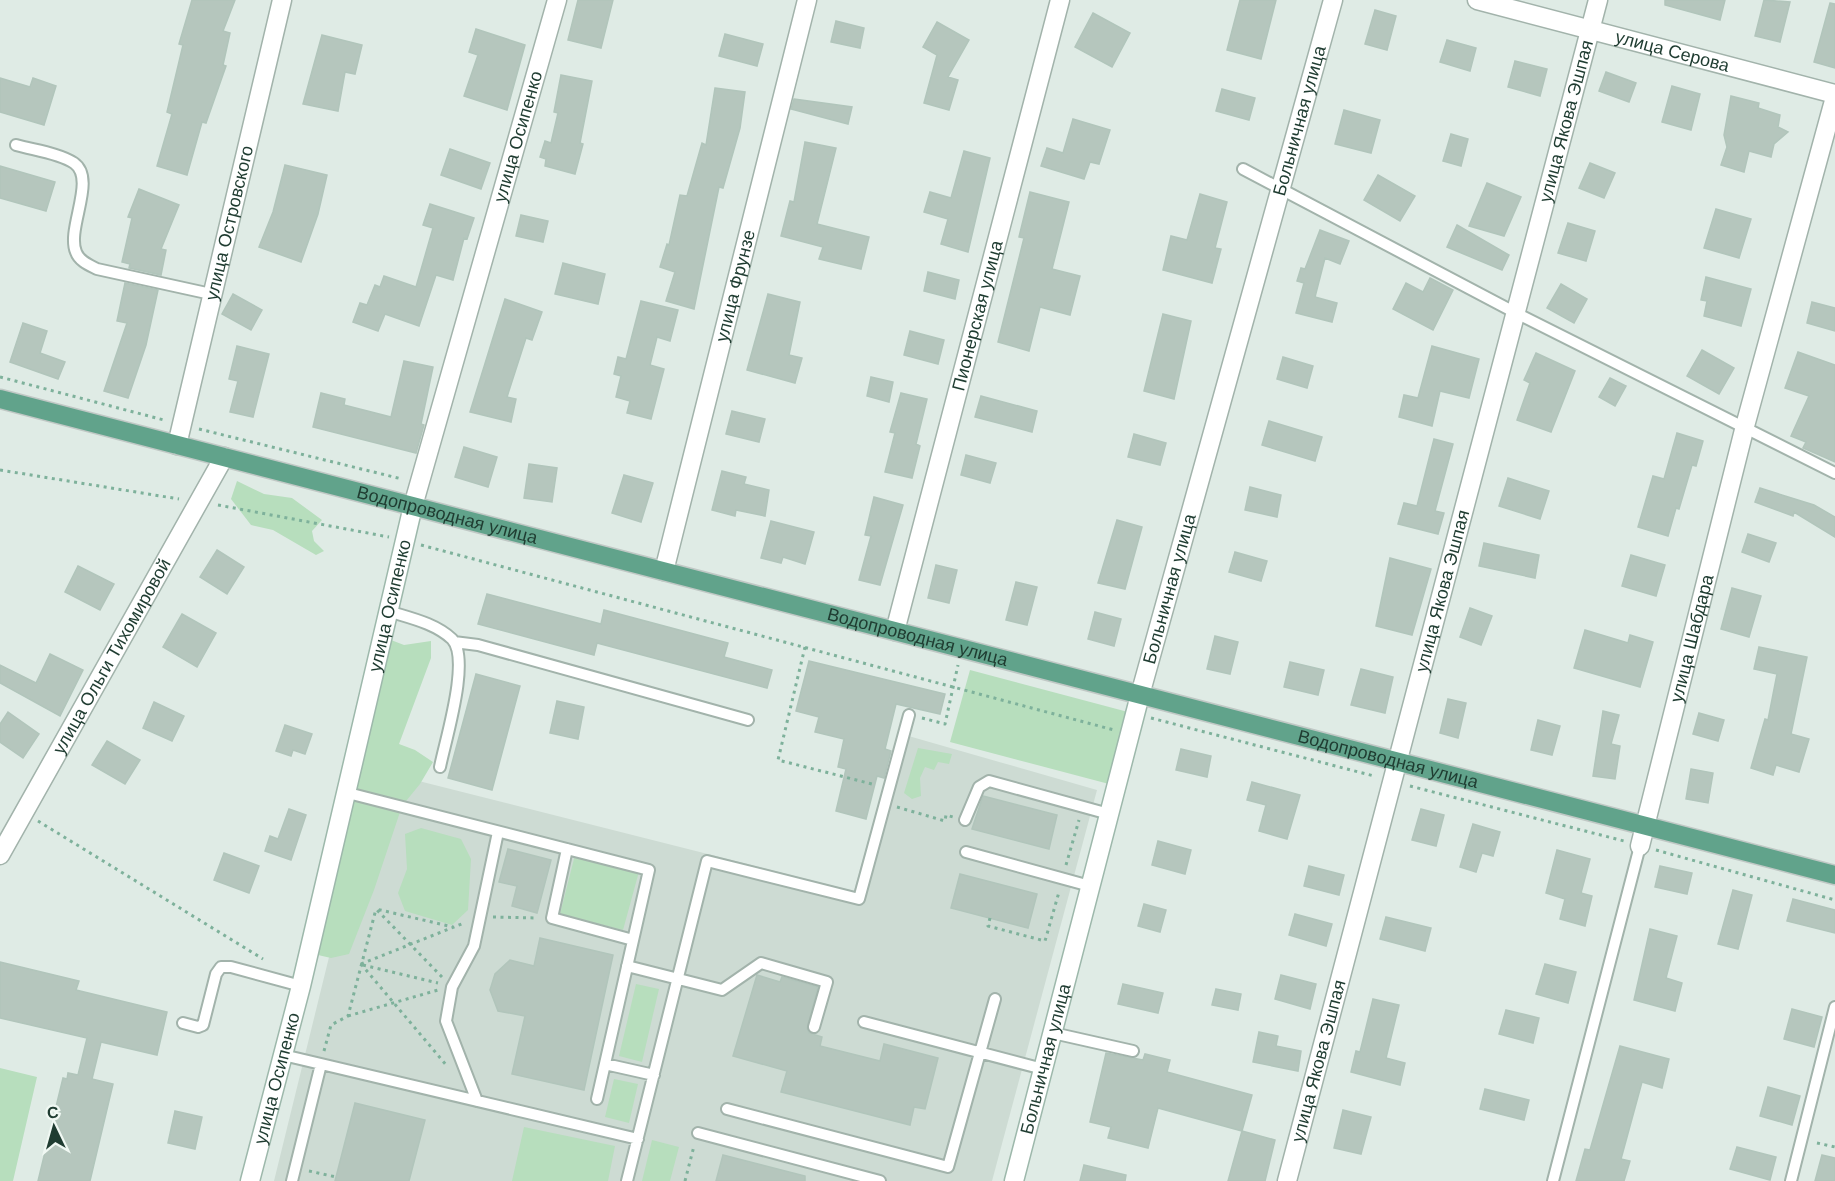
<svg xmlns="http://www.w3.org/2000/svg" width="1835" height="1181" font-family="Helvetica,sans-serif">
	<style>
		.built { fill: #cddbd3 }
		.green { fill: #b7debd }
		.building { fill: #b5c6bd; stroke: #b1c5bb; stroke-width: 1.5 }
		.lines { fill: none; stroke-linecap: round; stroke-linejoin: round }
		.lane-casing { stroke: #a2b3ab; stroke-width: 14 }
		.street-casing { stroke: #a2b3ab; stroke-width: 21 }
		.secondary-casing { stroke: #9db8ab; stroke-width: 21 }
		.primary-casing { stroke: #c0c8c5; stroke-width: 21 }
		.path { stroke: #7eb19b; stroke-width: 3; stroke-dasharray: 3 4.5; stroke-linecap: butt }
		.lane { stroke: #fff; stroke-width: 10 }
		.street { stroke: #fff; stroke-width: 18 }
		.secondary { stroke: #fff; stroke-width: 18 }
		.primary { stroke: #61a38b; stroke-width: 18 }
		.labels { text-anchor: middle; dominant-baseline: central; stroke-width: 6; stroke-linejoin: round; paint-order: stroke }
		.street-label { font-size: 18px; fill: #1f3c31; stroke: #f0f8f3 }
	</style>
	<rect width="100%" height="100%" fill="#dfebe5"/>
	<path class="built" d="M898 733 1097 790 992 1181H274L375 770 854 891Z"/>
	<path class="green" d="M237 481 264 494 292 498 322 520 312 531 314 541 324 551 316 555 273 530 251 525 231 499Z
		M391 640 404 645 431 641V658L399 744 415 750 433 762 420 784 402 806 374 890 349 954 331 958 318 955 321 935Z
		M970 670 1128 712 1109 784 950 742Z
		M918 748 952 754 949 764 938 762 934 770 925 767 920 778 921 796 912 799 904 793Z
		M421 828 461 839 471 859 468 910 452 925 405 911 398 893 407 869 405 834Z
		M576 851 640 868 623 930 560 914Z
		M636 984 659 989 642 1062 619 1056Z
		M0 1068 37 1077 13 1181H0Z
		M614 1079 638 1084 629 1123 605 1117Z
		M524 1127 615 1146 608 1181H512Z
		M652 1140 679 1147 670 1181H642Z"/>
	<path class="building" d="M192 0H235L223 31 230 33 223 65 226 66 206 123 202 122 187 175 157 166 172 114 167 112 183 45 179 44Z
		M578 0H613L601 48 568 40Z
		M1240 0H1276L1261 59 1227 50Z
		M1665 0H1725L1720 20 1665 5Z
		M1764 0 1790 2 1780 42 1755 36Z
		M1830 3 1835 4V68L1814 62Z
		M1375 10 1396 16 1387 50 1365 44Z
		M1093 13 1130 33 1112 67 1075 47Z
		M836 21 864 28 860 48 831 42Z
		M937 22 969 40 948 77 958 80 949 110 924 103 937 55 923 47Z
		M476 29 525 45 507 110 464 96 478 55 469 52Z
		M725 34 763 44 757 66 719 56Z
		M322 35 362 45 355 74 345 72 338 111 303 104Z
		M1447 40 1476 48 1470 71 1440 62Z
		M1515 61 1547 69 1540 96 1508 87Z
		M1606 72 1636 83 1629 102 1599 91Z
		M561 75 592 81 580 143 583 144 575 174 545 166 546 159 540 157 545 141 551 143 558 113 554 112Z
		M0 78 30 87 33 78 56 86 44 125 0 112Z
		M1672 86 1700 94 1691 130 1662 122Z
		M715 88 745 92 740 128 723 188 719 187 694 309 666 301 675 272 660 267 667 244 669 245 680 195 687 196 702 143 706 145Z
		M1222 89 1255 98 1249 120 1216 111Z
		M1731 96 1759 103 1758 108 1780 115 1778 127 1788 132 1774 144 1771 157 1749 151 1744 172 1721 165 1727 147 1724 135Z
		M794 99 852 107 848 124 791 109Z
		M1344 110 1380 120 1371 153 1335 144Z
		M1073 119 1110 130 1099 164 1090 162 1084 179 1041 166 1047 148 1063 153Z
		M1451 134 1468 139 1461 166 1443 161Z
		M805 142 836 148 817 224 869 237 861 269 819 259 823 247 781 236 790 201 794 202Z
		M450 149 490 163 481 189 441 175Z
		M964 151 990 158 968 252 941 244 948 219 924 212 930 192 951 198Z
		M1590 163 1615 173 1604 198 1579 188Z
		M285 165 327 175 318 214 301 262 259 247 273 212Z
		M0 166 55 182 46 211 0 198Z
		M1378 175 1415 196 1400 221 1364 200Z
		M1487 183 1521 197 1504 236 1469 226Z
		M139 189 179 205 161 249 166 250 161 275 129 268 130 264 122 262 132 218 128 217Z
		M1030 192 1069 202 1052 269 1080 276 1070 315 1040 307 1029 351 998 342 1024 238 1019 237Z
		M1200 194 1227 202 1215 248 1221 249 1212 283 1163 270 1171 236 1187 240Z
		M430 204 474 218 467 239 464 238 453 280 436 275 419 326 385 314 378 331 353 322 360 303 367 305 375 285 380 287 384 276 416 287 433 228 423 225Z
		M1716 209 1751 219 1739 258 1704 248Z
		M521 215 548 221 543 242 516 236Z
		M1568 223 1595 231 1586 261 1558 253Z
		M1457 225 1509 255 1502 270 1447 247Z
		M1320 230 1349 241 1340 264 1325 258 1315 297 1337 303 1332 322 1296 313 1304 283 1297 281 1301 268 1305 269Z
		M563 263 605 274 598 304 555 294Z
		M928 272 959 280 955 299 924 291Z
		M1706 277 1751 289 1741 326 1704 316 1707 301 1701 300Z
		M1430 278 1453 290 1433 330 1393 309 1406 283 1423 292Z
		M125 283 158 290 146 345 128 398 104 391 127 323 117 321Z
		M1561 284 1587 299 1574 323 1547 308Z
		M233 294 262 310 251 330 222 314Z
		M768 294 800 302 789 355 802 358 795 383 747 370Z
		M505 299 542 312 532 340 526 338 507 397 516 399 511 422 470 412Z
		M641 301 678 310 670 341 657 337 650 365 664 369 651 419 627 413 630 401 616 397 621 376 614 374 618 357 626 359Z
		M1812 302 1835 308V331L1807 323Z
		M1163 314 1191 321 1174 399 1144 391Z
		M23 323 47 331 40 353 65 362 58 379 10 362Z
		M910 331 944 340 938 364 904 355Z
		M237 346 269 354 253 417 230 412 238 381 229 379Z
		M1432 346 1479 359 1469 398 1440 391 1432 426 1399 417 1404 395 1418 398Z
		M1702 350 1734 368 1719 394 1687 376Z
		M1798 352 1835 365V462L1803 448 1806 442 1791 436 1809 396 1785 388Z
		M1536 353 1575 371 1551 432 1517 420 1530 383 1524 380Z
		M1283 357 1313 366 1307 388 1277 379Z
		M404 361 433 367 421 424 424 425 416 453 313 427 321 393 345 399 344 405 391 417Z
		M871 377 893 382 889 402 867 396Z
		M1610 378 1626 386 1615 406 1599 397Z
		M901 393 927 399 916 444 920 446 912 478 885 472 895 433 890 432Z
		M981 396 1037 411 1032 432 975 417Z
		M732 411 765 419 759 442 726 434Z
		M1269 421 1322 437 1315 461 1262 445Z
		M1677 433 1703 441 1696 466 1692 465 1679 509 1676 508 1668 536 1638 527 1653 476 1664 479Z
		M1134 434 1166 443 1160 465 1128 457Z
		M1434 439 1453 444 1435 511 1444 513 1438 534 1398 524 1404 503 1417 506Z
		M464 447 497 457 488 487 455 477Z
		M966 455 996 463 990 483 961 475Z
		M529 464 557 468 552 502 524 498Z
		M722 471 746 477 744 484 769 490 765 516 736 510 735 516 712 510Z
		M624 475 653 483 641 522 612 513Z
		M1508 478 1549 491 1540 519 1499 506Z
		M1250 487 1281 495 1277 517 1245 510Z
		M1760 488 1814 505 1835 517V537L1794 512 1793 516 1755 502Z
		M874 497 903 505 880 585 859 580 871 536 865 535Z
		M1117 520 1142 527 1125 589 1098 583Z
		M771 521 814 532 805 564 783 557 781 563 761 558Z
		M1748 534 1776 543 1769 562 1742 552Z
		M1484 543 1539 555 1535 578 1479 566Z
		M217 550 244 567 227 594 200 577Z
		M1235 552 1267 561 1261 581 1229 572Z
		M1631 555 1665 565 1656 596 1622 586Z
		M1390 558 1431 569 1412 635 1376 626Z
		M936 565 957 570 949 603 928 598Z
		M78 566 114 584 100 610 65 592Z
		M1016 582 1037 587 1027 625 1006 620Z
		M1732 588 1761 596 1749 637 1721 629Z
		M487 594 601 624 604 610 728 643 724 657 772 670 767 688 597 643 594 655 478 624Z
		M1470 608 1492 616 1481 645 1460 637Z
		M1095 612 1121 619 1114 646 1088 639Z
		M182 614 216 633 197 667 163 647Z
		M1585 630 1628 643 1630 635 1653 642 1640 687 1574 668Z
		M1215 636 1238 642 1230 674 1207 669Z
		M1759 647 1807 657 1791 734 1809 739 1799 772 1776 765 1773 775 1751 768 1765 719 1768 720 1777 674 1754 669Z
		M50 654 83 670 60 716 0 683V665L36 683Z
		M809 661 945 694 940 714 896 704 885 749 891 751 884 778 877 776 866 819 836 811 846 769 838 767 844 739 815 732 819 717 796 711Z
		M1290 662 1324 670 1318 695 1284 687Z
		M1361 669 1393 677 1385 713 1351 705Z
		M476 674 520 686 492 790 448 778Z
		M1448 699 1466 703 1458 738 1440 733Z
		M557 701 584 707 578 739 550 733Z
		M154 702 184 716 172 741 143 728Z
		M1603 711 1619 715 1611 744 1620 746 1615 779 1593 776Z
		M8 712 39 734 23 758 0 742V724Z
		M1699 713 1724 720 1718 741 1693 734Z
		M1538 720 1560 726 1552 755 1531 750Z
		M285 725 312 734 305 754 293 750 291 756 276 751Z
		M107 741 140 760 125 784 92 765Z
		M1181 749 1211 756 1207 777 1176 770Z
		M1691 769 1713 773 1708 803 1686 799Z
		M1252 782 1300 795 1287 839 1259 831 1266 805 1247 800Z
		M983 796 1057 815 1049 849 972 829Z
		M289 809 306 815 291 860 265 851 270 836 278 839Z
		M1421 809 1444 815 1436 846 1412 840Z
		M1473 824 1500 832 1493 856 1482 853 1476 872 1460 867Z
		M1158 841 1191 850 1185 874 1152 865Z
		M508 849 551 860 537 913 512 906 517 886 499 882Z
		M1557 850 1590 859 1581 893 1592 896 1585 926 1560 919 1565 899 1546 893Z
		M224 853 259 866 249 893 214 880Z
		M1309 866 1344 875 1339 895 1304 886Z
		M1660 866 1692 873 1687 894 1655 887Z
		M960 874 1037 894 1028 928 951 908Z
		M1733 890 1752 895 1738 949 1718 944Z
		M1793 899 1835 910V933L1787 921Z
		M1144 904 1166 910 1160 932 1138 926Z
		M1295 914 1332 924 1326 946 1289 935Z
		M1386 917 1431 928 1425 951 1380 939Z
		M1650 929 1677 936 1666 978 1682 983 1675 1011 1634 1000Z
		M540 938 613 955 584 1090 512 1074 525 1016 498 1011 490 990 495 974 510 960 534 966Z
		M0 962 79 981 76 990 167 1012 157 1055 101 1042 92 1079 113 1084 90 1181H38L63 1078 67 1079 68 1073 78 1075 87 1038 0 1018Z
		M1545 964 1576 972 1568 1003 1536 994Z
		M757 975 780 982 782 977 818 987 807 1028 809 1033 822 1037 820 1046 880 1061 884 1044 938 1058 925 1109 914 1107 910 1125 781 1092 787 1071 733 1056Z
		M1281 975 1316 984 1310 1009 1275 999Z
		M1123 984 1163 993 1158 1013 1118 1004Z
		M1216 989 1241 994 1238 1010 1212 1005Z
		M1373 999 1399 1005 1386 1058 1405 1063 1400 1085 1351 1072 1356 1051 1360 1052Z
		M1792 1009 1822 1017 1814 1047 1784 1039Z
		M1506 1010 1539 1018 1533 1043 1499 1034Z
		M1259 1032 1278 1036 1276 1046 1301 1051 1298 1071 1253 1062Z
		M1620 1046 1669 1059 1662 1088 1642 1082 1621 1159 1630 1161 1624 1181H1576L1585 1149 1590 1150Z
		M1106 1053 1143 1060 1145 1054 1170 1060 1167 1072 1252 1095 1242 1131 1158 1108 1148 1148 1108 1138 1111 1127 1090 1122Z
		M1768 1087 1800 1096 1792 1125 1760 1116Z
		M1485 1089 1529 1100 1524 1120 1480 1109Z
		M355 1103 425 1120 409 1181H335Z
		M1343 1110 1371 1117 1361 1154 1334 1148Z
		M175 1111 202 1117 195 1149 168 1143Z
		M1242 1131 1275 1140 1265 1181H1228Z
		M1737 1147 1776 1157 1770 1180 1730 1169Z
		M723 1155 805 1176V1181H716Z
		M1822 1155 1835 1158V1181H1815Z
		M1084 1165 1126 1175 1125 1181H1080Z"/>
	<g class="lines">
		<g class="lane-casing">
			<path id="lane" d="M16 145C33 150 59 153 74 163 97 179 66 229 76 252 79 261 89 265 97 269L211 294
				M1243 169 1516 313 1835 473
				M388 611C410 618 435 623 452 639 471 659 445 741 440 767
				M454 642 478 645 748 720
				M344 792 649 870 597 1099
				M965 820 979 787 989 781 1109 814
				M567 849 552 918 633 940
				M966 852 1090 886
				M627 966 722 990 761 963 827 982 814 1027
				M864 1022 1043 1069
				M183 1023 198 1027 203 1025 216 974 221 967H231L301 986
				M1053 1033 1133 1051
				M283 1055 638 1139
				M605 1064 654 1075
				M477 1101 446 1021 452 987 474 946 498 832
				M727 1109 948 1167 995 999
				M698 1133 880 1181
				M292 1181 321 1064
				M627 1181 707 861 859 899 909 715
				M1553 1181 1640 846
				M1791 1181 1835 1007"/>
		</g>
		<g class="street-casing">
			<g id="street">
				<path id="s1" d="M1477 0 1835 94"/>
				<path id="s2" d="M177 445 282 0"/>
				<path id="s3" d="M413 506 557 0"/>
				<path id="s4" d="M664 571 807 0"/>
				<path id="s5" d="M895 631 1060 0"/>
				<path id="s6" d="M1140 695 1333 0"/>
				<path id="s7" d="M1640 846 1745 426 1835 97"/>
				<path id="s8" d="M0 855 224 457"/>
				<path id="s9" d="M1287 1181 1598 0"/>
			</g>
		</g>
		<g class="secondary-casing">
			<g id="secondary">
				<path id="s10" d="M250 1181 301 986 413 506"/>
				<path id="s11" d="M1014 1181 1140 695"/>
			</g>
		</g>
		<g class="primary-casing">
			<g id="primary">
				<path id="s12" d="M0 399 1835 875"/>
			</g>
		</g>
		<path class="path" d="M0 377 164 420
			M199 429 402 479
			M0 470 179 499
			M218 505 389 537
			M421 545 1114 730
			M805 647 778 760 876 785
			M922 718 945 724 958 665
			M1151 718 1374 776
			M1410 786 1624 841
			M897 807 945 821 946 815 953 817
			M38 821 263 959
			M1656 850 1835 900
			M1066 865 1079 820
			M493 917 538 918
			M990 918 988 926 1045 941 1059 892
			M361 964 464 923
			M361 964 447 1066
			M363 965 438 983
			M442 977 376 909 453 927
			M348 1016 438 990
			M324 1051 331 1025 348 1016 376 909
			M1817 1143 1835 1147
			M309 1171 336 1177
			M685 1181 694 1146"/>
		<use href="#lane" class="lane"/>
		<use href="#street" class="street"/>
		<use href="#secondary" class="secondary"/>
		<use href="#primary" class="primary"/>
	</g>
	<g class="labels">
		<g class="street-label">
			<text stroke="none"><textPath href="#s1" startOffset="202">улица Серова</textPath></text>
			<text stroke="none"><textPath href="#s6" startOffset="596">Больничная улица</textPath></text>
			<text stroke="none"><textPath href="#s9" startOffset="1096">улица Якова Эшпая</textPath></text>
			<text stroke="none"><textPath href="#s3" startOffset="384">улица Осипенко</textPath></text>
			<text stroke="none"><textPath href="#s2" startOffset="228">улица Островского</textPath></text>
			<text stroke="none"><textPath href="#s4" startOffset="294">улица Фрунзе</textPath></text>
			<text stroke="none"><textPath href="#s5" startOffset="326">Пионерская улица</textPath></text>
			<text stroke="none"><textPath href="#s12" startOffset="462">Водопроводная улица</textPath></text>
			<text stroke="none"><textPath href="#s6" startOffset="110">Больничная улица</textPath></text>
			<text stroke="none"><textPath href="#s9" startOffset="610">улица Якова Эшпая</textPath></text>
			<text stroke="none"><textPath href="#s10" startOffset="592">улица Осипенко</textPath></text>
			<text stroke="none"><textPath href="#s12" startOffset="948">Водопроводная улица</textPath></text>
			<text stroke="none"><textPath href="#s7" startOffset="214">улица Шабдара</textPath></text>
			<text stroke="none"><textPath href="#s8" startOffset="228">улица Ольги Тихомировой</textPath></text>
			<text stroke="none"><textPath href="#s12" startOffset="1434">Водопроводная улица</textPath></text>
			<text stroke="none"><textPath href="#s11" startOffset="126">Больничная улица</textPath></text>
			<text stroke="none"><textPath href="#s9" startOffset="124">улица Якова Эшпая</textPath></text>
			<text stroke="none"><textPath href="#s10" startOffset="106">улица Осипенко</textPath></text>
		</g>
	</g>
	<g transform="translate(54 1127) rotate(355)" stroke="#f0f8f3" stroke-width="4.5" paint-order="stroke">
	<path d="M0-4.5L10 22L0 15L-10 22Z" fill="#1f3c31"/>
	<text y="-9" font-size="16" font-weight="bold" text-anchor="middle" fill="#1f3c31">С</text>
	</g>
</svg>
